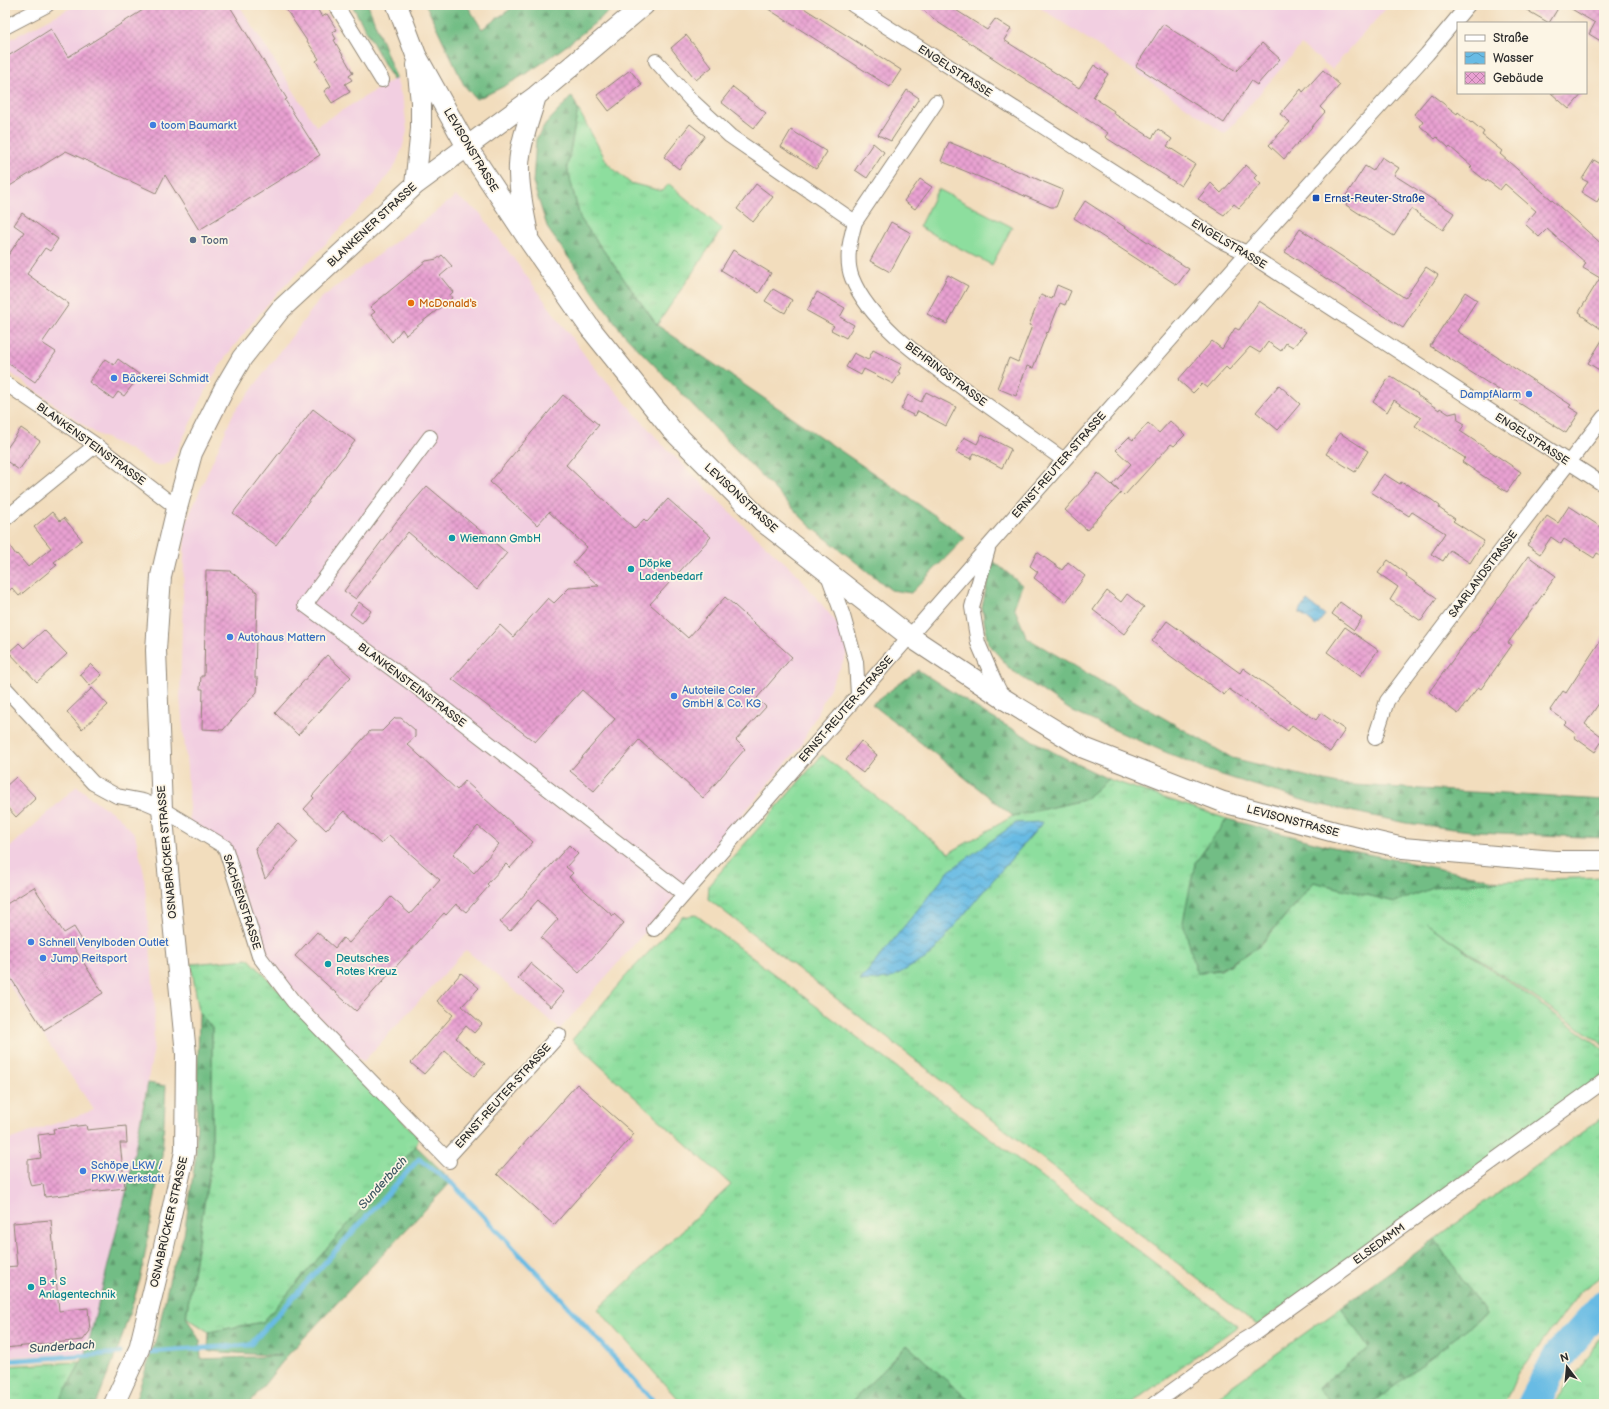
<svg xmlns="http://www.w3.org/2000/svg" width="1609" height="1409" font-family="'Balsamiq Sans',sans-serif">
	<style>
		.built { fill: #f2cfe1 }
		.grass { fill: url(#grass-tufts); stroke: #5c8464; fill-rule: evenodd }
		.forest { fill: url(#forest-firs); stroke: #4e7458 }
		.garden { fill: #8dde9e; stroke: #5c8464 }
		.water { fill: url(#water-waves); stroke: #4a7388 }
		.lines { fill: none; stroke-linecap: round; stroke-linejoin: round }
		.stream { stroke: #68bbe4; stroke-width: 5 }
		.river { stroke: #68bbe4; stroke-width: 31 }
		.building { fill: url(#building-cross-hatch); fill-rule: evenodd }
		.street-casing { stroke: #8e8474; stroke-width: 16 }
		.secondary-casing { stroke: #8e8474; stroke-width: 22 }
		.street { stroke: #fff; stroke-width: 14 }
		.secondary { stroke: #fff; stroke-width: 20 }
		.shop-dot { fill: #3f7fe0; stroke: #fcf5e5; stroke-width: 1.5 }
		.transit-dot { fill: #1a4fb4; stroke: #fcf5e5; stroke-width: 1.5 }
		.service-dot { fill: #5c6f8a; stroke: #fcf5e5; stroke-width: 1.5 }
		.food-dot { fill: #e8710a; stroke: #fcf5e5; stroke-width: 1.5 }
		.culture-dot { fill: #0f9aa8; stroke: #fcf5e5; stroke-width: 1.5 }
		.labels { text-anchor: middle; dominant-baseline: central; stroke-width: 3.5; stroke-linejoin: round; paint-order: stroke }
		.street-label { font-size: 11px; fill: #2b2b2b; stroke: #fcf5e5 }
		.shop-label { font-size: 11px; fill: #366cbe; stroke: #fcf5e5; text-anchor: start }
		.transit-label { font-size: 11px; fill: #164399; stroke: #fcf5e5; text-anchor: start }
		.service-label { font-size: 11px; fill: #4e5e75; stroke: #fcf5e5; text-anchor: start }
		.food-label { font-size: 11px; fill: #c56008; stroke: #fcf5e5; text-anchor: start }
		.culture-label { font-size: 11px; fill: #0d838f; stroke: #fcf5e5; text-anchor: start }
		.water-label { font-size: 12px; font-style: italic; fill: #3d5662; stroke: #fcf5e5 }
	</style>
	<defs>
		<pattern id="grass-tufts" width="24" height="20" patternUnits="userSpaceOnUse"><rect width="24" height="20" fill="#8dde9e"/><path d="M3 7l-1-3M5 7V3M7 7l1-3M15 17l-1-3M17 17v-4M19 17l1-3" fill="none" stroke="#7abf88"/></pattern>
		<pattern id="forest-firs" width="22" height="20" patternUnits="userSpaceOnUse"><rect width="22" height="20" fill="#72bd85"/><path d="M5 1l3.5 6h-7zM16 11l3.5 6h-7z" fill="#5e9a6d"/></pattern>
		<pattern id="water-waves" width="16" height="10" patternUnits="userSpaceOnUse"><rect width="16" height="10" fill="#68bbe4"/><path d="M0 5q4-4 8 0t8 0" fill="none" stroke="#5698b9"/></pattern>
		<pattern id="building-cross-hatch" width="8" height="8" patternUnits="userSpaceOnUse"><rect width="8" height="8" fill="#e9a1d2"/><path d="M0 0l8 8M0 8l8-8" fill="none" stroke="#bd83ab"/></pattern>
	</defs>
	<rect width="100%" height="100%" fill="#fcf5e5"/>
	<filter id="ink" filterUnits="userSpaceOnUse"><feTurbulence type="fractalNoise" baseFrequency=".025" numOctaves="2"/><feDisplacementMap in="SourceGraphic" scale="8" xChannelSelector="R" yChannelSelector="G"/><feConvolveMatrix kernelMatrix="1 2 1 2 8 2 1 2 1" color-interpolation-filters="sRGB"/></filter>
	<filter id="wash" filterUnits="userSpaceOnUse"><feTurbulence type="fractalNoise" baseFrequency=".012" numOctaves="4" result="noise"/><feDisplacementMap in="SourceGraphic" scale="16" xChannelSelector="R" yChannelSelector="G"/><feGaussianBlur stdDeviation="0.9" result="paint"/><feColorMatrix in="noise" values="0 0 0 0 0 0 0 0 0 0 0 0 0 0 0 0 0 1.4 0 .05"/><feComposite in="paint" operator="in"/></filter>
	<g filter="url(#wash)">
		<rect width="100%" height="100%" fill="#f2ddbd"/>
		<path class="built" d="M76 5H239L316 126 396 78 404 105 407 131 402 149 395 166 375 193 269 302 227 355 211 380 174 457 169 463 163 465H154L129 449 95 433 5 369V42Z
			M1036 5H1389L1332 69 1301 45 1225 134 1121 61Z
			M456 196 480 213 589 361 661 443 741 523 796 573 841 628 848 652 800 747 696 869 660 915 560 1029 466 950 363 1062 300 998 261 953 227 846 190 826 187 768 180 698 185 525 233 414 320 299Z
			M77 786 95 801 118 816 135 834 144 874 155 1006 153 1053 127 1189 86 1353 5 1357V1141L94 1110 5 979V852Z"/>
		<path class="grass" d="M578 109 608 164 630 183 662 191 669 184 722 229 657 325 580 218 567 167Z
			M822 755 949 853 1013 816 1084 800 1108 779 1227 819 1195 863 1197 973 1221 970 1260 946 1314 882 1395 902 1439 886 1499 881 1604 877V1045L1426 923 1604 1049V1075L1257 1325 708 899 709 885ZM1016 823H1042L980 895Z
			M696 915 1238 1326 1130 1404H973L907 1345 850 1404H682L598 1309 731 1185 572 1040 625 977 682 917Z
			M249 959 419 1138 416 1146 263 1322 209 1332 186 1317 212 1155V1028L199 1012 191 964Z
			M1604 1116V1274L1581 1291 1517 1374 1504 1404H1372L1485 1314 1435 1239Z
			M1341 1307 1370 1348 1318 1388 1332 1404H1207Z
			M1604 1334V1404H1553L1555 1401Z
			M81 1362 58 1404H5V1366Z"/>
		<path class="forest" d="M352 5H368L396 78 393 80Z
			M426 5H467L482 29 516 5H617C574 40 528 79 476 99L464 85Z
			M572 96 578 109 567 167 580 218 657 325 946 523 965 538 911 593 891 590 809 525 622 332 548 229 533 183 536 139 546 124Z
			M992 560 1022 585 1014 607 1027 638 1232 758 1337 784 1604 800V838L1478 832 1406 823 1312 803 1209 771 1073 712 1010 669 988 643 982 608Z
			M918 670 991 717 1055 753 1108 779 1084 800 1013 816 872 704Z
			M1227 819 1333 847 1499 881 1439 886 1395 902 1314 882 1259 946 1221 969 1197 973 1183 922 1195 863Z
			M199 1012 212 1028V1155L186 1317 200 1341 201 1359 281 1356 208 1351 209 1332 263 1322 416 1146 452 1181 287 1356 249 1404H134L157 1336 171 1273 184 1235 196 1155Z
			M148 1083 166 1086 162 1156 141 1277 119 1346 96 1404H58L86 1353 127 1189Z
			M1435 1239 1485 1314 1372 1404H1332L1318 1388 1369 1348 1341 1307Z
			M907 1345 973 1404H850Z"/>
		<path class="garden" d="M938 189 1012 227 992 265 919 227Z"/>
		<path class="water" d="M1307 601 1325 615 1316 626 1299 612Z
			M1043 822 980 895 930 956 889 979 860 981 949 871 1016 823Z"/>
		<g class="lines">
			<path class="stream" d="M148 1352 250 1345 419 1159 454 1185 556 1293 656 1404
				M5 1361 120 1353"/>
			<path class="river" d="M1533 1404 1559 1355 1604 1305"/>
		</g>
		<g id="blocks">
			<path class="building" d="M151 5H229L287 99 285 100 320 155 199 230 165 175 156 193 66 151 5 189V58L51 29 68 57Z
				M283 5H315L322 17 327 14 337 30 332 32 336 39 334 40 353 73 349 76 352 80 345 84 350 92 332 103 324 91 331 86 316 61 319 59Z
				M762 5H799L901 70 890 87Z
				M917 5H948L987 30 995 19 1011 29 1004 40 1079 88 1094 65 1108 74 1093 97 1114 111 1113 113 1152 138 1158 129 1172 139 1167 146 1195 164 1181 186 1105 137 1108 133 939 23Z
				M1518 5H1560L1549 23Z
				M1565 5H1604V43L1589 34 1595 23Z
				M1163 24 1236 71 1262 43 1280 59 1257 85 1251 81 1224 123 1136 66Z
				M686 35 712 67 696 80 671 48Z
				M630 70 642 85 609 111 597 95Z
				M1323 70 1340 85 1320 107 1325 112 1284 159 1269 145 1290 122 1280 114 1301 89 1303 92Z
				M733 87 766 113 754 128 721 102Z
				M907 90 919 98 891 141 878 135Z
				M1551 93H1583L1569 109Z
				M1431 94 1457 114 1458 112 1471 123 1472 122 1484 132 1482 135 1502 151 1500 154 1604 246V331L1581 315 1582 314 1579 312 1600 278 1583 268 1586 263 1547 229 1539 237 1525 224 1536 211 1505 184 1500 190 1487 180 1486 181 1470 168 1472 166 1450 147 1449 148 1437 137 1435 139 1420 126 1423 122 1414 114Z
				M690 124 705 136 679 169 664 157Z
				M791 130 827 152 816 169 781 147Z
				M949 142 1063 190 1056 207H1051L941 161Z
				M873 143 884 152 867 178 855 170Z
				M1382 157 1399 168 1394 175 1454 213 1443 230 1411 209 1394 236 1346 205 1349 200 1345 197 1365 166 1373 171Z
				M1594 160 1604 166V190L1597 202 1581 192 1588 182 1582 179Z
				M1246 165 1257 175 1254 178 1261 184 1239 208 1234 204 1224 215 1198 199 1211 183 1221 193Z
				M920 179 932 187 915 209 904 201Z
				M756 184 773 197 753 222 737 209Z
				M1085 201 1189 269 1177 285 1074 218Z
				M22 213 58 239 50 251 45 248 27 274 69 304 42 343 56 352 35 382 5 361V260L24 232 14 225Z
				M891 222 911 233 890 272 870 261Z
				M1300 229 1405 298 1426 267 1438 275 1403 328 1285 252Z
				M733 250 771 273 759 293 721 270Z
				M442 255 452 266 440 276 453 292 450 295 452 298 406 335 402 329 392 342 371 315 375 312 370 307 426 261 437 259Z
				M948 275 968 286 947 324 927 314Z
				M1057 285 1071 291 1065 305 1060 303 1048 333 1047 332 1033 368 1027 366 1016 396 997 388 1009 358 1018 362 1032 326 1029 325 1041 295 1052 299Z
				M773 289 792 300 785 313 765 301Z
				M817 292 845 308 840 317 854 325 846 338 831 330 834 326 807 311Z
				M1465 292 1477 300 1457 331 1571 405 1569 407 1579 413 1566 433 1430 346Z
				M1259 301 1306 332 1293 347 1286 343 1281 351 1268 342 1260 353 1250 347 1229 370 1226 367 1207 388 1202 384 1193 393 1178 380 1212 341 1222 349 1235 328 1239 330Z
				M1604 337V373L1588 363Z
				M873 350 902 365 898 372 900 373 893 384 864 369 861 375 846 367 854 353 868 360Z
				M105 359 114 365 118 359 140 375 124 396 118 392 113 399 89 382Z
				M1390 376 1418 394 1417 395 1439 410 1440 408 1449 414 1457 412 1458 420 1465 424 1460 431 1521 472 1507 492 1462 462 1465 458 1415 426 1421 418 1394 400 1387 412 1373 402Z
				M1279 385 1300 404 1278 430 1256 412Z
				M926 392 956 407 946 426 918 411 915 416 901 409 908 395 921 402Z
				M563 395 599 425 566 465 635 529 644 519 647 522 668 499 711 537 650 604 688 638 725 597 792 657 757 698 766 707 736 740 745 749 703 798 639 740 594 791 570 771 615 719 582 690 535 742 452 679 500 625 513 637 548 598 554 603 569 588 599 586 573 563 587 547 549 512 537 525 490 482Z
				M313 409 355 441 276 545 233 513Z
				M1170 421 1185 435 1174 446 1171 444 1124 496 1121 493 1087 530 1065 510 1098 473 1119 491 1112 485 1131 464 1116 450 1129 437 1133 440 1148 423 1159 433Z
				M21 428 40 441 19 470 5 460V451Z
				M1340 433 1368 451 1355 472 1326 454Z
				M982 434 1011 449 1002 468 974 453 971 459 956 452 964 437 977 444Z
				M1384 474 1400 484 1401 482 1406 485V484L1432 500 1440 506 1439 508 1455 519 1453 521 1484 541 1470 563 1450 550 1443 561 1431 554 1445 533 1412 512 1409 516 1371 492Z
				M427 486 507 553 476 590 408 532 356 599 344 591 396 522Z
				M1569 506 1604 529V557L1597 553 1594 558 1564 539 1561 544 1551 537 1540 554 1527 545 1547 516 1558 523Z
				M52 512 60 521 64 518 82 540 54 562 57 565 19 596 12 588 5 594V539L16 555 17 554 28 567 51 548 34 527Z
				M1037 552 1062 570 1068 562 1085 576 1066 602 1034 578 1038 572 1030 566Z
				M1528 556 1556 576 1508 643 1512 645 1481 689 1478 687 1458 714 1429 692 1473 632 1474 633Z
				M1388 560 1407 574 1406 576 1437 598 1421 621 1390 600 1398 587 1378 573Z
				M206 570 230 571 257 592 255 678H258L257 692 223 730 202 729 203 689H200L201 676H204Z
				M1107 591 1121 602 1127 594 1144 607 1124 634 1093 610Z
				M359 602 371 611 362 623 350 614Z
				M1340 602 1362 618 1354 630 1332 614Z
				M1167 621 1240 673 1243 668 1316 720 1321 713 1345 730 1330 752 1292 725 1288 731 1229 689 1224 695 1165 652 1152 641Z
				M1345 627 1378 650 1360 676 1327 652Z
				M44 630 67 654 37 682 9 652 19 643 24 648Z
				M1604 635V696L1585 724 1604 738 1595 752 1574 737 1576 734 1564 725 1567 722 1550 710 1563 691 1566 693Z
				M327 655 351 677 298 735 275 713Z
				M91 664 102 675 90 686 80 674Z
				M92 688 108 705 82 729 67 712Z
				M395 718H401L415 730V737L407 744 457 790 465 781 533 842 510 868 506 864 487 884 489 886 466 912 456 904 446 915 444 913 356 1011 295 956 317 932 335 948 343 938 349 943 391 897 410 914 440 880 389 835 381 844 344 811 326 830 304 809 314 798 312 796 370 731H382ZM478 826 499 844 474 873 453 854Z
				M861 741 877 755 863 773 846 760Z
				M16 777 36 798 16 817 5 805V787Z
				M278 823 298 842 265 879 255 848Z
				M569 845 578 854 566 867 573 873 569 877 613 916 614 914 624 923 579 973 541 938 558 919 538 900 510 931 500 922Z
				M34 887 64 933 74 927 82 940 73 946 103 993 44 1030 5 969V905Z
				M530 963 564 992 551 1007 518 978Z
				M461 973 479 988 462 1006 482 1024 474 1033 466 1026 456 1038 485 1064 474 1076 445 1051 424 1074 411 1063 453 1015 437 1001Z
				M577 1084 634 1134 554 1225 497 1174Z
				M86 1125 87 1130 126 1126 127 1143H120L125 1188 45 1197 43 1184 31 1186 28 1176V1160L41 1158 38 1135 54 1133 53 1129Z
				M51 1220 59 1311 88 1308 90 1331 83 1340 5 1348V1267L17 1266 13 1223Z"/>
		</g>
	</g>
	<g filter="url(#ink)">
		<use href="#blocks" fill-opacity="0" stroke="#8e8474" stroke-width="1"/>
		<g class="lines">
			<g class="street-casing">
				<path id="street" d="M336 5 382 80
					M853 5 1225 243 1247 253 1604 485
					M5 27 47 5
					M656 61 691 100 730 136 855 222
					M936 102 855 222C850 240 845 260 852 278 870 324 929 363 967 391 999 414 1032 437 1064 460
					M5 383 96 445 177 508
					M430 437 305 605 414 685 684 894
					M5 519 96 445
					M988 549 972 607 978 643 994 680 1002 696
					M827 572 843 616 856 662 858 694
					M5 688 93 783 117 796 143 801 162 809 225 847 259 956 293 1001 449 1161
					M1375 738 1387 701 1512 536 1604 417
					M654 929 1020 510 1247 253 1427 54 1468 5
					M447 1158 559 1035
					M1154 1404 1240 1342 1255 1333 1604 1081"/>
			</g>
			<g class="secondary-casing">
				<path id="secondary" d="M397 5 416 55 467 147 530 242 590 328 671 429 762 521 909 636 1004 699 1084 748 1223 802 1335 832 1403 848 1555 861H1604
					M415 185 421 129V102L417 65
					M528 235C524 212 518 188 519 165 520 142 530 118 536 96
					M114 1404 139 1349 163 1251 185 1152 186 1054 162 809 156 650 161 576 177 508 192 453 225 387 242 358 280 310 415 185 536 96 644 5"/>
			</g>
			<use href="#street" class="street"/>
			<use href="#secondary" class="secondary"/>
		</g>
	</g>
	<g class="shop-dot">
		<circle cx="153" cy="125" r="4"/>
		<circle cx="114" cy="378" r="4"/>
		<circle cx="1529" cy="394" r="4"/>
		<circle cx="230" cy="637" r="4"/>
		<circle cx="674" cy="696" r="4"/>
		<circle cx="31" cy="942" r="4"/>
		<circle cx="43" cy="958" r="4"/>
		<circle cx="83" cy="1171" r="4"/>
	</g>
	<rect class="transit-dot" x="1312" y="194" width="8" height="8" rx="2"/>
	<circle class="service-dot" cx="193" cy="240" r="4"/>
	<circle class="food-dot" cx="411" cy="303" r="4"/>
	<g class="culture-dot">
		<circle cx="452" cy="538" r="4"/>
		<circle cx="631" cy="569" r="4"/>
		<circle cx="328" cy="964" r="4"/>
		<circle cx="31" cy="1287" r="4"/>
	</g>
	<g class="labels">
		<g class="street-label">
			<text transform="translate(955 71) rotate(33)">ENGELSTRASSE</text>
			<text transform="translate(471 150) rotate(59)">LEVISONSTRASSE</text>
			<text transform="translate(372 225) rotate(-43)">BLANKENER STRASSE</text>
			<text transform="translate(1229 244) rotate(31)">ENGELSTRASSE</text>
			<text transform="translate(946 374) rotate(37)">BEHRINGSTRASSE</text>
			<text transform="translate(1532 439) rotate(33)">ENGELSTRASSE</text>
			<text transform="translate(91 444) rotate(36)">BLANKENSTEINSTRASSE</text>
			<text transform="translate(1059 465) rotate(-49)">ERNST-REUTER-STRASSE</text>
			<text transform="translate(741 498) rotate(43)">LEVISONSTRASSE</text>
			<text transform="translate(1483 574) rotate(-53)">SAARLANDSTRASSE</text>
			<text transform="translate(412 685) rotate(37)">BLANKENSTEINSTRASSE</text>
			<text transform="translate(846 709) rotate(-49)">ERNST-REUTER-STRASSE</text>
			<text transform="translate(1293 821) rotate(15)">LEVISONSTRASSE</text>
			<text transform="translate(167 852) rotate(-95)">OSNABRÜCKER STRASSE</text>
			<text transform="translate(242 902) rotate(72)">SACHSENSTRASSE</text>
			<text transform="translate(503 1096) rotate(-48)">ERNST-REUTER-STRASSE</text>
			<text transform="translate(169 1222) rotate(-77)">OSNABRÜCKER STRASSE</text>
			<text transform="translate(1379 1244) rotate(-36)">ELSEDAMM</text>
		</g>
		<g class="shop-label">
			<text x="161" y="125">toom Baumarkt</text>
			<text x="122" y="378">Bäckerei Schmidt</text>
			<text x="1521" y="394" text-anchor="end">DampfAlarm</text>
			<text x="238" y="637">Autohaus Mattern</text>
			<text x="682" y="690">Autoteile Coler<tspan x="682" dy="13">GmbH &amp; Co. KG</tspan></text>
			<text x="39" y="942">Schnell Venylboden Outlet</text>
			<text x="51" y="958">Jump Reitsport</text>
			<text x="91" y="1165">Schöpe LKW /<tspan x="91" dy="13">PKW Werkstatt</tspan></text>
		</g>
		<g class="transit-label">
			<text x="1324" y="198">Ernst-Reuter-Straße</text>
		</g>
		<g class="service-label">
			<text x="201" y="240">Toom</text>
		</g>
		<g class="food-label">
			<text x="419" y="303">McDonald's</text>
		</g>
		<g class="culture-label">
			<text x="460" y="538">Wiemann GmbH</text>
			<text x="639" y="563">Döpke<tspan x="639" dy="13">Ladenbedarf</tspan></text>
			<text x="336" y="958">Deutsches<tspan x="336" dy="13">Rotes Kreuz</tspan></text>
			<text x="39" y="1281">B + S<tspan x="39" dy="13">Anlagentechnik</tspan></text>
		</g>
		<g class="water-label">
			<text transform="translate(383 1183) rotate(-48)">Sunderbach</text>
			<text transform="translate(62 1347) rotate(-4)">Sunderbach</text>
		</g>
	</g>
	<rect width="1609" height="1409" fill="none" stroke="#fcf5e5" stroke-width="20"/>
	<rect x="1457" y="22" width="130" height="72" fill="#fcf5e5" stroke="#a8a49b"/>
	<rect x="1465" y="35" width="20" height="6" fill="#ffffff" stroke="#a8a49b"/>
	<text x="1493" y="42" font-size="12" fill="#2b2b2b">Straße</text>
	<rect x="1465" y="52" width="20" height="12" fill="url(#water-waves)" stroke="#a8a49b"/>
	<text x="1493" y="62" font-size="12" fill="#2b2b2b">Wasser</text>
	<rect x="1465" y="72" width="20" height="12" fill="url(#building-cross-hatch)" stroke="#a8a49b"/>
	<text x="1493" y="82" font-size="12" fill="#2b2b2b">Gebäude</text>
	<g transform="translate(1567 1367) rotate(344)" stroke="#fcf5e5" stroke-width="3" paint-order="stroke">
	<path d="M0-3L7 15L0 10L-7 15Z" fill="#2b2b2b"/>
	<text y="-6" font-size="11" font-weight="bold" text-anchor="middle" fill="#2b2b2b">N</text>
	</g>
</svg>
